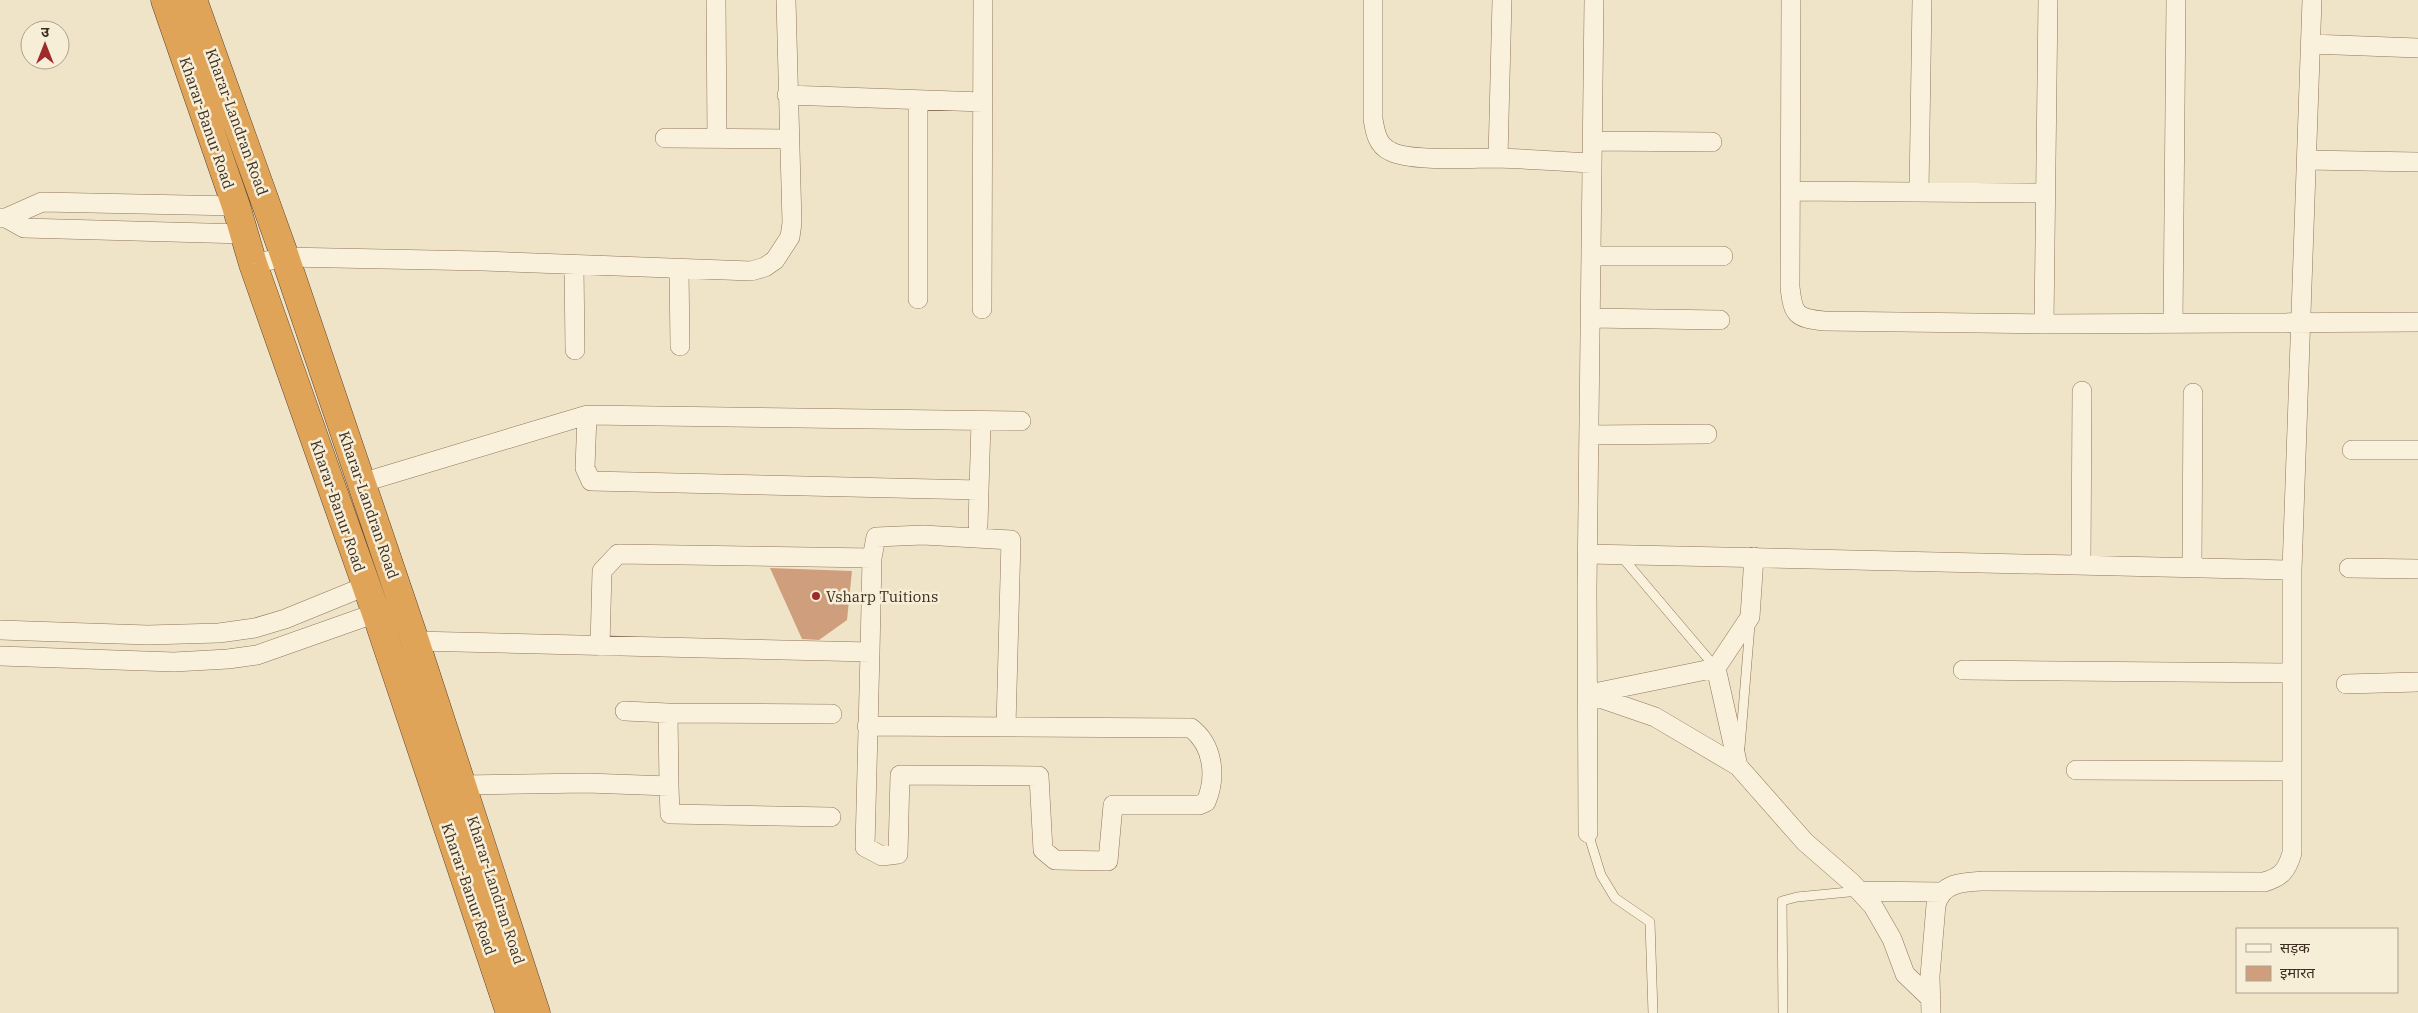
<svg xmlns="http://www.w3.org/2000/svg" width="2418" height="1013" font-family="'IBM Plex Serif','Noto Sans Devanagari',serif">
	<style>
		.building { fill: #cf9f7d }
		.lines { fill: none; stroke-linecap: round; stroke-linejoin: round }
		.lane-casing { stroke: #8d765c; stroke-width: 10 }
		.street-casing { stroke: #8d765c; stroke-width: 20 }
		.highway-casing { stroke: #5b4430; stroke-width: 29 }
		.lane { stroke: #faf1dc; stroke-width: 9 }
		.street { stroke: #faf1dc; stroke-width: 19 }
		.highway { stroke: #e0a458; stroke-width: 28 }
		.poi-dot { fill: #9e2a2b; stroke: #f7eed8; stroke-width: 2 }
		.labels { text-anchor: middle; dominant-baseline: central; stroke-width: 5; stroke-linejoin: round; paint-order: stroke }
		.street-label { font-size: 15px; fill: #3d2e20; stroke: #f7eed8 }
		.poi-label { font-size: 15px; fill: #3d2e20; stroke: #f7eed8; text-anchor: start }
	</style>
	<rect width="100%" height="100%" fill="#f0e4c8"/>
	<path class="building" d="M770 568 852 571 847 620 819 640 802 639Z"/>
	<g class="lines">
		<g class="lane-casing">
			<path id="lane" d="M1621 556 1716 668
				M1740 747 1750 625
				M1588 833 1601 875 1615 898 1650 922 1653 1013
				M1783 1013 1782 901 1797 897 1859 891"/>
		</g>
		<g class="street-casing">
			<path id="street" d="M716 0 717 138
				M1373 0V119C1375 131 1377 145 1390 151 1408 162 1472 158 1496 158 1528 159 1560 161 1592 163
				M1791 0 1790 287C1793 315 1796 318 1824 321L2044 324 2418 322
				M2310 44 2418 48
				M787 95 983 102
				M665 138 788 139
				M1592 141 1712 142
				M1498 158 1502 0
				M2306 160 2418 162
				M1792 191 2044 193
				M1919 192 1922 0
				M0 218H6L42 202 236 206
				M6 218 24 228 244 234
				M1591 256H1723
				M253 264 285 257 483 261 751 271 765 267 775 260 790 237 792 223 786 0
				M574 265 575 350
				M679 270 680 346
				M918 299V100
				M982 309 983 0
				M1590 318 1720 320
				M2173 322 2176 0
				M2044 324 2048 0
				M587 415 585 468 591 481 979 490
				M1589 435 1707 434
				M2352 450H2418
				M361 483 587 415 1021 421
				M978 525 981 422
				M1588 554 2292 570
				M872 558 876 537 923 535 1011 540 1006 726
				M2081 565 2082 391
				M2192 568 2193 393
				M2349 568 2418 569
				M0 630 148 635 219 633 255 628 285 619 366 586
				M415 641 870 652 865 847 882 856 898 854 900 775 1039 776 1043 850 1055 860 1108 861 1113 805H1199L1206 802C1217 776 1213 745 1191 728L867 726
				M600 646 602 571 618 554 872 558 870 652
				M0 656 174 662 228 659 257 655 376 613
				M1716 668 1738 766
				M1963 670 2291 673
				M2346 684 2418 682
				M1588 694 1655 717 1738 766 1805 842 1851 882 1873 906 1892 939 1905 974 1931 999
				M1589 694 1716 668 1750 617 1754 557
				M625 711 668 713
				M2076 770 2292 771
				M462 785 587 783 669 786 668 713 832 714
				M669 786 670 814 831 817
				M1588 833 1587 589 1594 0
				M1859 891 1942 892
				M1931 1013 1930 976 1936 905C1942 882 1964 882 1984 881L2264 882C2282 877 2287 870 2292 853V570L2312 0"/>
		</g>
		<g class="highway-casing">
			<path id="highway" d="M165 0 236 206 253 264 376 613 510 1013
				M193 0 285 257 415 641 536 1013"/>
		</g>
		<use href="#lane" class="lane"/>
		<use href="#street" class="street"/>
		<use href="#highway" class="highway"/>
	</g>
	<circle class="poi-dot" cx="816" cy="596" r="5"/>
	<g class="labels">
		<g class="street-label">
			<text transform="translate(237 122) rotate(70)">Kharar-Landran Road</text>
			<text transform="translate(207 123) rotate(71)">Kharar-Banur Road</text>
			<text transform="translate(369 505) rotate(71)">Kharar-Landran Road</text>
			<text transform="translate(338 506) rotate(71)">Kharar-Banur Road</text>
			<text transform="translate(469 889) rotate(71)">Kharar-Banur Road</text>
			<text transform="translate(496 890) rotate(72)">Kharar-Landran Road</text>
		</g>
		<g class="poi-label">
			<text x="826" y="596">Vsharp Tuitions</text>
		</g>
	</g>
	<rect x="2236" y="928" width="162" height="65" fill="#f7eed8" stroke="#ada18e"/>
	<rect x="2246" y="944" width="25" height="8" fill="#faf1dc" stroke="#ada18e"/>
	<text x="2280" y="953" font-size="15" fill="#3d2e20">सड़क</text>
	<rect x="2246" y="966" width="25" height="15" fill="#cf9f7d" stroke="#ada18e"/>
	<text x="2280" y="978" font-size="15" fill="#3d2e20">इमारत</text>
	<g transform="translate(45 45)"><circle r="24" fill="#f7eed8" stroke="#ada18e"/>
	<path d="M0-4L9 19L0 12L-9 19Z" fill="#9e2a2b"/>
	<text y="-8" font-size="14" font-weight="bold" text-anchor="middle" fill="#3d2e20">उ</text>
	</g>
</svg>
